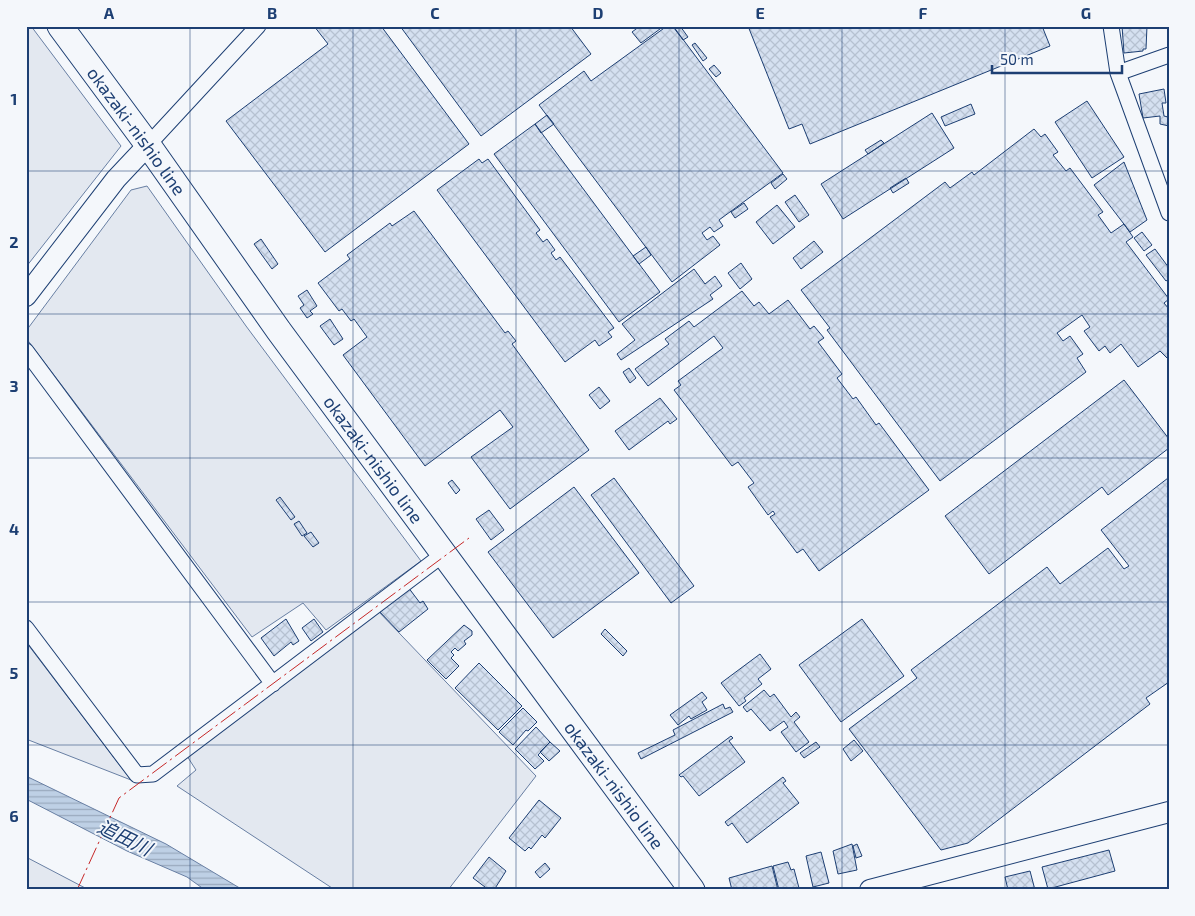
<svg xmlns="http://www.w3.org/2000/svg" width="1195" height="916" font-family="'Exo 2','Noto Sans JP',sans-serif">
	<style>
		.parking { fill: #e3e8f0; stroke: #687fa3 }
		.water { fill: url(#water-rules); stroke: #687fa3 }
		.building { fill: url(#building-cross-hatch); stroke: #1d3f73 }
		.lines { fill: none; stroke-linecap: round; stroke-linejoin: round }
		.minor-casing { stroke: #1d3f73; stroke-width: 17 }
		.tertiary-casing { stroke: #1d3f73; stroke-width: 22 }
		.primary-casing { stroke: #1d3f73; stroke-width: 27 }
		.minor { stroke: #f4f7fb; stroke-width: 15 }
		.tertiary { stroke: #f4f7fb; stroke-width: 20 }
		.primary { stroke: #f4f7fb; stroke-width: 25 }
		.power { stroke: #c62828; stroke-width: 1; stroke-dasharray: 18 4 2.5 4; stroke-linecap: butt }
		.grid { fill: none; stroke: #1d3f73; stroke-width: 1; stroke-opacity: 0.55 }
		.labels { text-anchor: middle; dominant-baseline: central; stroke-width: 4; stroke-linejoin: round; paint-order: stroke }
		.street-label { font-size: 18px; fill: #1d3f73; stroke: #f4f7fb }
		.water-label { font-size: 19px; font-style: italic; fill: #1d3f73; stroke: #f4f7fb }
		.neatline { fill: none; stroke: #1d3f73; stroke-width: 2 }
		.grid-label { font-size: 16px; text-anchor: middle; font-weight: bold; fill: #1d3f73 }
	</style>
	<defs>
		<pattern id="water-rules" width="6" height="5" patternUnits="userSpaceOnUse" patternTransform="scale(1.25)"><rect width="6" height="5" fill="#bed0e5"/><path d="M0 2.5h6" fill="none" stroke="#9aaabe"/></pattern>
		<pattern id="building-cross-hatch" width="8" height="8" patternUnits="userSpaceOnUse" patternTransform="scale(1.25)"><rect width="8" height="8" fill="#d5e0f0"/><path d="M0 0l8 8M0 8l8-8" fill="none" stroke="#b6c1d1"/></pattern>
	</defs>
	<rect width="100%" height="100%" fill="#f4f7fb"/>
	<path class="parking" d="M26 26H31L121 146 26 267Z
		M147 186 246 326 421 561 326 630 303 603 252 637 26 338V331L131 190Z
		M379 612 536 776 448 890H335L177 786 196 770 187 756Z
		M26 642 131 780 26 739Z
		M26 857 89 890H26Z"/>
	<path class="water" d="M26 776 166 844 243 890H205L187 877 127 851 26 799Z"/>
	<path class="building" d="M314 26H381L469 144 325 252 226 121 328 44Z
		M400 26H570L591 54 481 136Z
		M640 26H664L641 43 632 32Z
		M667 26H673L783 173 719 220 723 226 714 232 710 227 702 233 707 240 713 236 720 245 672 282 539 105 584 71 591 81Z
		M676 26H680L688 37 683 40 674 28Z
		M748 26H1042L1050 46 810 144 802 124 789 129Z
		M1122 26H1147L1146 49H1143V51L1124 53Z
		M695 43 707 58 703 61 692 45Z
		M714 65 721 73 716 77 709 69Z
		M1164 89 1166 103H1162L1164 116 1168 117 1169 114V126L1160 124V116L1143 118 1139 94Z
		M1087 101 1124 157 1092 178 1055 122Z
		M971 104 975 114 945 126 941 117Z
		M932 113 954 148 843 219 821 184Z
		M547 115 554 124 541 133 535 124Z
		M535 124 660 292 619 322 494 154Z
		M1034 129 1041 137 1045 134 1058 152 1053 155 1066 171 1070 168 1103 212 1098 215 1111 233 1124 224 1133 237 1126 242 1169 299 1164 303 1169 309V360L1160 351 1138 367 1121 344 1110 353 1105 346 1099 351 1084 331 1090 327 1082 315 1057 333 1063 341 1070 336 1083 354 1077 358 1086 372 940 481 827 330 830 328 801 290 945 182 950 188 972 172 974 175Z
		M881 140 884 143 868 154 865 150Z
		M479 159 482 163 488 159 540 230 536 233 543 242 547 239 555 250 551 253 556 260 560 257 614 328 608 332 612 337 599 346 595 340 565 362 437 190Z
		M1124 162 1147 220 1130 232 1094 185Z
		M783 174 787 179 775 189 771 183Z
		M906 178 909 183 893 193 890 188Z
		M795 195 809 215 799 222 785 202Z
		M744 203 748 209 735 218 731 212Z
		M777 205 795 227 773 244 756 222Z
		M414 211 505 333 508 331 516 341 512 344 589 450 510 509 471 457 513 427 500 410 425 466 343 355 367 337 354 319 351 321 342 309 339 311 318 283 350 259 347 255 390 223 392 226Z
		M1142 232 1152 245 1144 251 1134 238Z
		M261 239 278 264 272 269 254 244Z
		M814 241 823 252 801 269 793 258Z
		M646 247 651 255 639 264 633 256Z
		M1155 249 1169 268V279L1166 281 1146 255Z
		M741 263 752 279 740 289 728 273Z
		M694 269 705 284 715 276 722 286 710 295 713 299 621 360 617 354 635 340 622 324Z
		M307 290 317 306 310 311 313 314 307 318 300 308 304 305 298 296Z
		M742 291 754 306 759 302 769 314 788 300 810 329 814 326 824 338 818 342 842 374 837 378 853 399 856 397 876 425 879 423 929 490 819 571 803 549 797 553 770 517 775 514 773 511 768 515 748 487 754 483 738 462 732 466 674 390 681 385 678 381 723 348 714 336 648 386 635 369 669 344 665 339 689 321 694 327Z
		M330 319 343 339 334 345 320 326Z
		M629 368 636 378 630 383 623 372Z
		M1124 380 1169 439V448L1108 495 1102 487 989 574 945 516Z
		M599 387 610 401 600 409 589 395Z
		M660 398 677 419 670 424 668 421 629 450 615 431Z
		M614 478 694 586 671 603 591 495Z
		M1168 478 1169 682 1146 698 1150 704 968 843 941 850 849 729 917 678 911 670 1047 567 1060 584 1108 548 1124 569 1129 566 1101 530Z
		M452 480 460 490 456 494 448 483Z
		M574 487 639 573 553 638 488 552Z
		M280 497 295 517 291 520 276 500Z
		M489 510 504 530 491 540 476 519Z
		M299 521 307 533 302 536 294 524Z
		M311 532 319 543 313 547 304 536Z
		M408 587 420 603 423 601 428 609 399 632 378 610Z
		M286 619 299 641 293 645 291 642 274 656 261 638Z
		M314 619 323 632 311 641 302 628Z
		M862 619 904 676 841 722 799 665Z
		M464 625 472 631V635L464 641 466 644 458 651 455 648 451 652 454 655 451 658 459 666 446 679 427 660Z
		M605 629 627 651 623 656 601 634Z
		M760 654 771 669 758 679 762 684 744 698 746 701 739 706 721 683Z
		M479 663 522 706 498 730 455 688Z
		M764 690 770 697 774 694 791 717 796 712 800 717 794 722 809 742 796 752 781 732 788 727 784 721 770 731 751 709 747 712 743 707Z
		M702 692 707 698 702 702 707 710 691 719 689 716 678 725 670 715Z
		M723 704 725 709 730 707 733 712 641 759 638 753 675 735 673 730Z
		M523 708 537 722 528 731 526 730 513 745 499 732Z
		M536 727 550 742 538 755 544 761 535 769 515 749Z
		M731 736 733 738 729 741 745 762 699 796 683 776 681 777 679 775Z
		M854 740 863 751 851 761 843 749Z
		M550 742 560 751 549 761 540 752Z
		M816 742 820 747 804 758 800 753Z
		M783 777 786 781 783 783 799 803 747 843 732 823 728 826 725 822Z
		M539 800 561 818 545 838 542 835 531 849 529 847 525 851 509 838Z
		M852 844 857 870 838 874 833 851Z
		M857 844 862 856 856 858 853 846Z
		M1109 850 1115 871 1048 889 1042 867Z
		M821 852 829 883 813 887 806 856Z
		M489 857 506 871 494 890H489L473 878Z
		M788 862 791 870 794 869 799 888 779 890 773 866Z
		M545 863 550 869 540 878 535 872Z
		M772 866 778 890H732L729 878Z
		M1030 871 1035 890H1008L1005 877Z"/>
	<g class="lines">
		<g class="minor-casing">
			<path id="minor" d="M1111 26 1118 73 1169 213
				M1118 73 1169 55
				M148 145 258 26
				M26 351 273 684
				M26 628 137 775 153 774 445 553"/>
		</g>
		<g class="tertiary-casing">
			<path id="tertiary" d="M26 296 116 179 148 145
				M870 890 1169 812"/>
		</g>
		<g class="primary-casing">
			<g id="primary">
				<path id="s1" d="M60 26 148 145 279 331 692 890"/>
			</g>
		</g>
		<use href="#minor" class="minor"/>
		<use href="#tertiary" class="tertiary"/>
		<use href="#primary" class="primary"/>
		<path class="power" d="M77 890 119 798 469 538"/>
	</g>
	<path class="grid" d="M190 26V890M353 26V890M516 26V890M679 26V890M842 26V890M1005 26V890M26 171H1169M26 314H1169M26 458H1169M26 602H1169M26 745H1169"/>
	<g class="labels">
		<g class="street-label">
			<text stroke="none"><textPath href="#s1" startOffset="130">okazaki-nishio line</textPath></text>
			<text stroke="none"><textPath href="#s1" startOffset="535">okazaki-nishio line</textPath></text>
			<text stroke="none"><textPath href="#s1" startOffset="940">okazaki-nishio line</textPath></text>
		</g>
		<g class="water-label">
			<text transform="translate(125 837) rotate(26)">追田川</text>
		</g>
	</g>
	<rect width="1195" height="916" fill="none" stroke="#f4f7fb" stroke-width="55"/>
	<path d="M992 65v8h130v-8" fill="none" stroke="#1d3f73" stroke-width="2.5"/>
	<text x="1000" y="65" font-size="15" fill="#1d3f73" stroke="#f4f7fb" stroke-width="4" paint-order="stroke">50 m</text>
	<rect x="28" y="28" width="1140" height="860" class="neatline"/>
	<g class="grid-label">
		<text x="109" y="19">A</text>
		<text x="272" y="19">B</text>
		<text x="435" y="19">C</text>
		<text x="598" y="19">D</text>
		<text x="760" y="19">E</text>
		<text x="923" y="19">F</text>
		<text x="1086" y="19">G</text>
		<text x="14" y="105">1</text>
		<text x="14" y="248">2</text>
		<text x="14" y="392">3</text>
		<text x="14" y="535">4</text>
		<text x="14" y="679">5</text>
		<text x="14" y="822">6</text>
	</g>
</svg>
